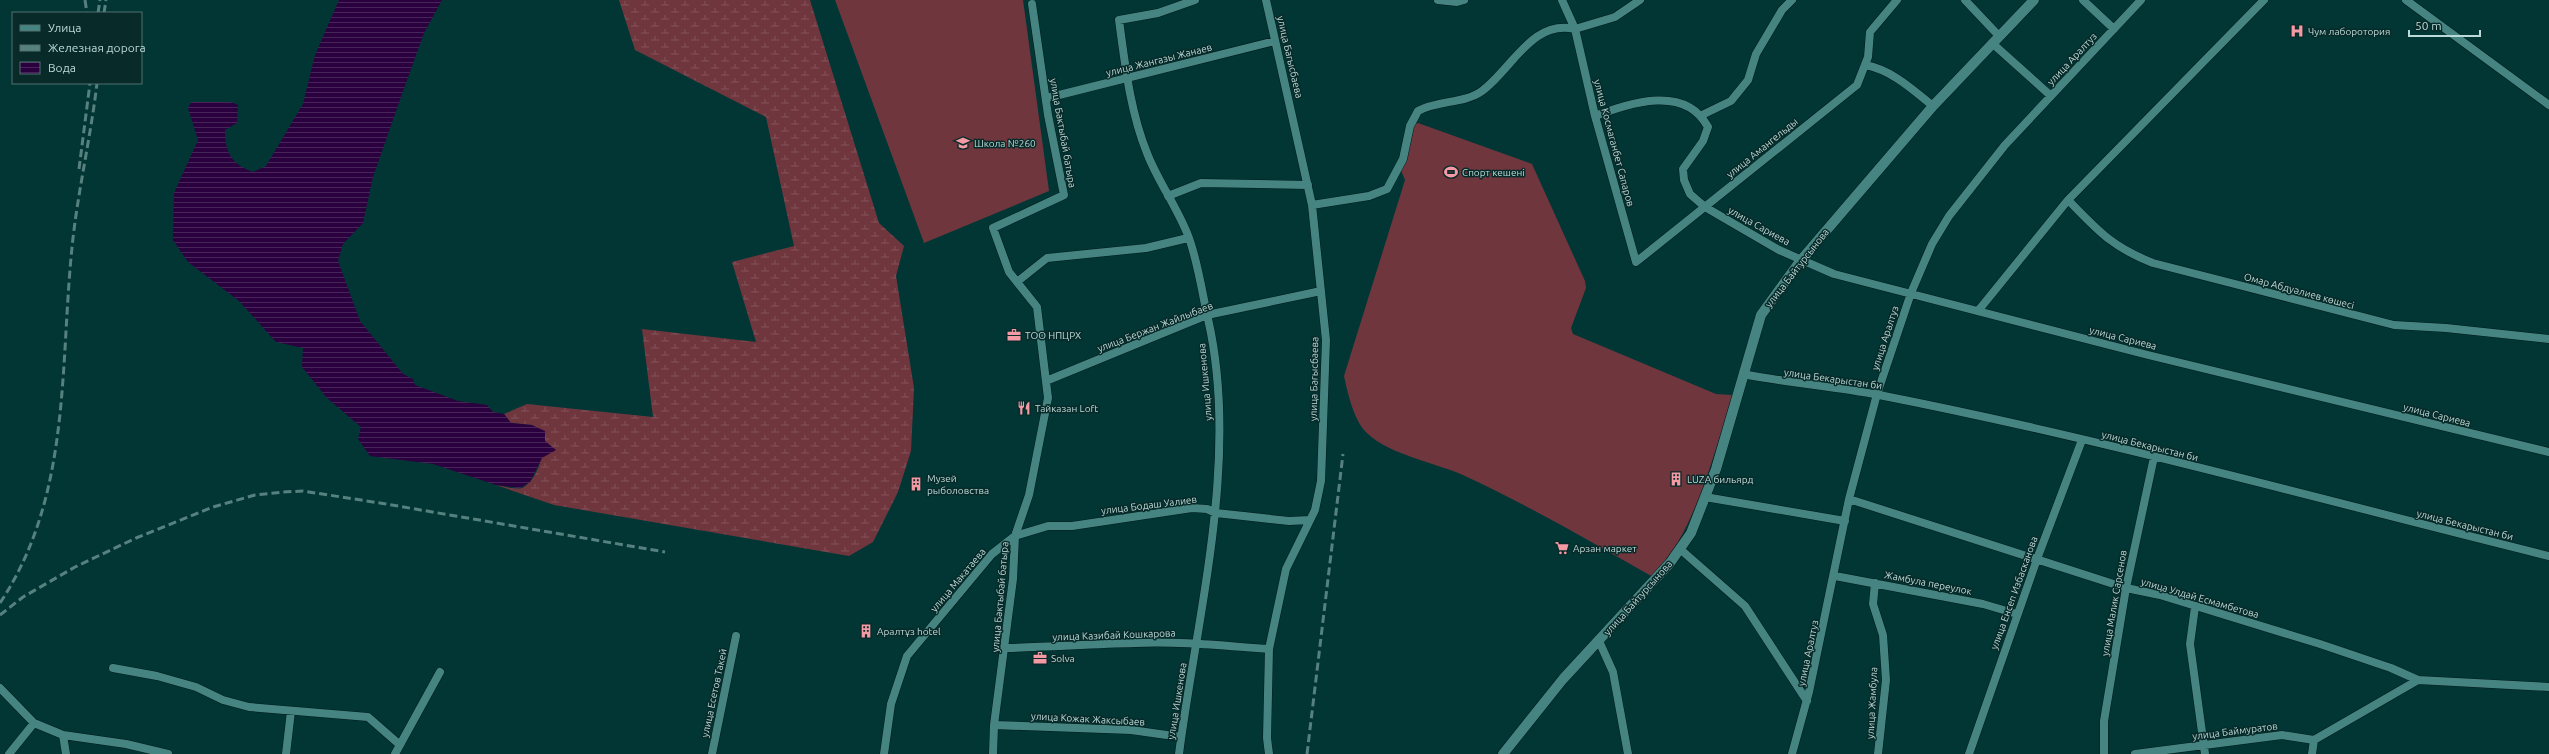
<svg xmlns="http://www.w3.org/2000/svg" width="2549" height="754" font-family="Ubuntu,sans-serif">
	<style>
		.wetland { fill: url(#wetland-marsh) }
		.garden { fill: #70363e }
		.water { fill: url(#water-rules) }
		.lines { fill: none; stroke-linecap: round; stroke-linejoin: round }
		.minor-casing { stroke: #001c1b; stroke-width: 9 }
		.tertiary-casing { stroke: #001c1b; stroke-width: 11 }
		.minor { stroke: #468481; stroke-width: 8 }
		.tertiary { stroke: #468481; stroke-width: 10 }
		.rail { stroke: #56817f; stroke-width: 3; stroke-dasharray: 8 4; stroke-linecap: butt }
		.labels { text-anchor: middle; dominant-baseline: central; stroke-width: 3; stroke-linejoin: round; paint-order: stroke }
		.poi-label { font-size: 10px; fill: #bbd9d7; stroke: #082a29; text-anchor: start }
		.street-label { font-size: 10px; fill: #bbd9d7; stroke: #082a29 }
	</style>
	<defs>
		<pattern id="wetland-marsh" width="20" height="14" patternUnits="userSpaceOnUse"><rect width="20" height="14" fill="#70363e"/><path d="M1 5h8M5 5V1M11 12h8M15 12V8" fill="none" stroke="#825259"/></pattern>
		<pattern id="water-rules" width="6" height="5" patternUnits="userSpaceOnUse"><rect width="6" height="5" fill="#2b003e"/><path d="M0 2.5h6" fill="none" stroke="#482559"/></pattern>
	</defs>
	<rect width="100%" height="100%" fill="#013635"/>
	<path class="wetland" d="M619 0H810L879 223 904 246 896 276 914 388 911 451 898 492 873 542 849 556 554 505 496 485C503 486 515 490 522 488 537 481 543 456 545 441L532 425 511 423 504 414 527 404 653 417 642 329 756 342 732 262 794 246 766 117 635 50Z"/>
	<path class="garden" d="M835 0H1023L1049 191 924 243Z
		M1418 123 1532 164 1585 281 1586 288 1571 328 1573 334 1716 394 1732 395C1717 445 1704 496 1678 542 1671 554 1661 565 1653 577 1591 542 1530 506 1465 476 1437 463 1390 455 1368 434 1354 422 1348 394 1344 376L1405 180 1400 168 1413 125Z"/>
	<path class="water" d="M339 0H442L424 33 402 94 373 177 363 223 343 244 338 261 360 321 403 374 413 379 415 385 458 401 487 405 493 412 504 414 511 423 532 425 545 431V441L556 450 542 458 530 482 520 488 496 485 433 464 370 456 358 439 361 427 327 398 302 367 303 348 276 342 239 301 188 262 173 240 174 193 198 140 188 108 191 102H231L238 105 237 123 225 130C225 152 231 164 253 172L266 166 303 104 315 55Z"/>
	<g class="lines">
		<g class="minor-casing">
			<path id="minor" d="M1266 0 1312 205 1326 340 1321 481 1315 510 1286 569 1269 649 1267 738 1269 754
				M1438 0 1457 2 1464 0
				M1562 0 1575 29 1595 116 1636 262 1857 85 1868 57 1870 32 1897 0
				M1965 0 1999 36
				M2083 0 2114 29
				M2406 0 2549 105
				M1575 29 1615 17 1640 0
				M1992 43 2051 96
				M1865 65C1892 70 1912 89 1933 106
				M1047 98 1275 41
				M1702 115 1731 101 1748 80 1756 54 1782 10 1792 0
				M1595 116C1631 103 1685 84 1708 127L1703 141 1683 169 1684 180 1690 194 1705 207 1779 250 1834 274 2148 355 2549 452
				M1168 196 1201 183 1308 185
				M2068 200C2098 231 2112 247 2153 263L2394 325 2446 328 2549 339
				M1312 205 1369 196 1387 189 1403 159 1410 126 1418 111C1437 100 1464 104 1482 91 1512 69 1532 19 1575 29
				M1017 282 1047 258 1146 248 1188 238
				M1978 311 2068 200 2264 0
				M1743 374C1788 383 1834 386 1879 395 2104 439 2326 501 2549 556
				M1046 381 1207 315 1321 291
				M1705 497 1845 521
				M1849 499 2126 588 2160 595 2320 644 2391 668 2418 680 2549 687
				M1680 549 1745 606 1807 701
				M1835 576 1983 604 2017 614
				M1875 583 1873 604 1883 635 1886 680 1878 754
				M2195 607 2190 644 2205 754
				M1599 641 1613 672 1628 754
				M1006 648C1049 647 1092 644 1135 643 1180 641 1225 646 1269 649
				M113 668 157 676 196 687 223 700 249 707 368 717 400 745
				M0 688 34 723 63 735
				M994 725 1131 730 1181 737
				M9 754 34 723
				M66 754 63 735 126 744 168 754
				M286 754 291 711
				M395 754 440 672
				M712 754 736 636
				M884 754 891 704 907 656 992 554 1015 536 1048 526H1072L1192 508 1207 509 1216 513 1289 521 1310 520
				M993 754 994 725 1013 579 1015 536 1029 495 1048 398 1037 307 1009 272 993 228 1064 195 1048 115 1032 4
				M1179 754C1197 615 1240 458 1208 319 1202 292 1198 263 1189 238 1178 208 1158 182 1147 153 1130 111 1125 64 1119 20L1158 13 1195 0
				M1792 754 1809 692 1849 499 1877 394 1911 293 1932 244 1949 216 2005 145 2141 0
				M1969 754 2037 559 2082 440
				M2104 754V721L2126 588 2154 457
				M2135 754 2282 735 2314 740 2418 680
				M2312 754 2314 740"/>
		</g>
		<g class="tertiary-casing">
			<path id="tertiary" d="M1503 754 1563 679 1670 563 1691 533 1716 469 1761 315 1801 260 1933 106 2034 0"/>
		</g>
		<use href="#minor" class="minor"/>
		<use href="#tertiary" class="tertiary"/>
		<path class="rail" d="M85 0 87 13
			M98 13 100 0
			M104 13 106 0
			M79 169 90 83
			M0 603C73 493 59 363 73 238 79 186 91 135 97 83
			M0 615 23 597 75 567 136 538 213 507 255 495 283 492 303 491 386 504 665 552
			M1307 754 1343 454"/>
	</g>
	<defs>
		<g id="hospital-bare" transform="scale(1.08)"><path d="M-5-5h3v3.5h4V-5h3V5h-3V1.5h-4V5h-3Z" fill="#f49aa5" stroke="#082a29" stroke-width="2.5" paint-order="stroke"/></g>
		<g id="school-bare" transform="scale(1.08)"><path d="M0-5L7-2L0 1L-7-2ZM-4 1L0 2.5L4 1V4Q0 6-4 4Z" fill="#f49aa5" stroke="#082a29" stroke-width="2.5" paint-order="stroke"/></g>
		<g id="stadium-bare" transform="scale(1.08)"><path d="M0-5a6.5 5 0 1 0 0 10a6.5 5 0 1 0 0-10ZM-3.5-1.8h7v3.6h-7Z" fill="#f49aa5" stroke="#082a29" stroke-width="2.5" paint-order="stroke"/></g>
		<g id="office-bare" transform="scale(1.08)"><path d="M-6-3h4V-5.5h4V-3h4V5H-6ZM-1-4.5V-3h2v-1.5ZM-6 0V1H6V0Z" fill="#f49aa5" stroke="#082a29" stroke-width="2.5" paint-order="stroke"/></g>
		<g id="restaurant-bare" transform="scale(1.08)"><path d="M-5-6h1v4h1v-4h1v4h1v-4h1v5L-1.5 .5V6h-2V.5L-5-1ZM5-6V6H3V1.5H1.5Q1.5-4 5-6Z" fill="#f49aa5" stroke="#082a29" stroke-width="2.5" paint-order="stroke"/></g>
		<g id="building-bare" transform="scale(1.08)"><path d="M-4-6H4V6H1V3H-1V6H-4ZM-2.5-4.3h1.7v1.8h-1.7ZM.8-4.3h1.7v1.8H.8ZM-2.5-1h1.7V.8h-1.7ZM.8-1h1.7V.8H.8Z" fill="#f49aa5" stroke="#082a29" stroke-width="2.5" paint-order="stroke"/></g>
		<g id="supermarket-bare" transform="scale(1.08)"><path d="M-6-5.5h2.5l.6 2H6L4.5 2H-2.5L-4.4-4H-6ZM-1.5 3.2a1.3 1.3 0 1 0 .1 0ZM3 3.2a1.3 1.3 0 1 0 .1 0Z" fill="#f49aa5" stroke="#082a29" stroke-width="2.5" paint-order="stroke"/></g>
	</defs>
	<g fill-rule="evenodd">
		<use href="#hospital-bare" x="2297" y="31"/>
		<use href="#school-bare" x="963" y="143"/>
		<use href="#stadium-bare" x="1451" y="172"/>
		<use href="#office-bare" x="1014" y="335"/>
		<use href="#restaurant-bare" x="1024" y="408"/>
		<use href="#building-bare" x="1676" y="479"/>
		<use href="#building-bare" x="916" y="484"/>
		<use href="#supermarket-bare" x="1562" y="548"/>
		<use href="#building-bare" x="866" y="631"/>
		<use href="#office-bare" x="1040" y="658"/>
	</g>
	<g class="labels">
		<g class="poi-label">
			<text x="2308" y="31">Чум лаборотория</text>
			<text x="974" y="143">Школа №260</text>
			<text x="1462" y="172">Спорт кешені</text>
			<text x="1025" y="335">ТОО НПЦРХ</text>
			<text x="1035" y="408">Тайказан Loft</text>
			<text x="927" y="478">Музей<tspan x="927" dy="12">рыболовства</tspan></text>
			<text x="1687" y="479">LUZA бильярд</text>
			<text x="1573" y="548">Арзан маркет</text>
			<text x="877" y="631">Аралтұз hotel</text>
			<text x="1051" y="658">Solva</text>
		</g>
		<g class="street-label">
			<text transform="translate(1290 57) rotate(77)">улица Багысбаева</text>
			<text transform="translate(2072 59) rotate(-47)">улица Аралтуз</text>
			<text transform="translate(1159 60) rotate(-14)">улица Жангазы Жанаев</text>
			<text transform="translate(1063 133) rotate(80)">улица Бактыбай батыра</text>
			<text transform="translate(1614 143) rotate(75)">улица Космаганбет Сапаров</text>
			<text transform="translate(1762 148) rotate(-39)">улица Амангельды</text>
			<text transform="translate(1759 226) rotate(29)">улица Сариева</text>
			<text transform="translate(1797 268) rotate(-52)">улица Байтурсынова</text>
			<text transform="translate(2299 291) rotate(15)">Омар Абдуәлиев көшесі</text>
			<text transform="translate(1155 327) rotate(-21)">улица Бержан Жайлыбаев</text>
			<text transform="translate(1885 338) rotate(-72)">улица Аралтуз</text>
			<text transform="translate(2123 338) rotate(14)">улица Сариева</text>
			<text transform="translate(1314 379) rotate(-89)">улица Багысбаева</text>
			<text transform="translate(1833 379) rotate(8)">улица Бекарыстан би</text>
			<text transform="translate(1205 382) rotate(-95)">улица Ишкенова</text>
			<text transform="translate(2437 415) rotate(14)">улица Сариева</text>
			<text transform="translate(2150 446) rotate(14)">улица Бекарыстан би</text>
			<text transform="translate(1149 505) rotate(-7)">улица Бодаш Уалиев</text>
			<text transform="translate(2465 525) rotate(14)">улица Бекарыстан би</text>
			<text transform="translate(958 580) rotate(-50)">улица Макатаева</text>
			<text transform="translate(1928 583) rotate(11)">Жамбула переулок</text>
			<text transform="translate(2014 593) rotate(-70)">улица Енсеп Избасканова</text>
			<text transform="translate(1000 597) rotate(-85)">улица Бактыбай батыра</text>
			<text transform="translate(1638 598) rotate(-48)">улица Байтурсынова</text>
			<text transform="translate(2200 598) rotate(16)">улица Улдай Есмамбетова</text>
			<text transform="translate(2114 603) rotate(-80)">улица Малик Сарсенов</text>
			<text transform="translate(1114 635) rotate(-2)">улица Казибай Кошкарова</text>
			<text transform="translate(1808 653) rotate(-78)">улица Аралтуз</text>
			<text transform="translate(714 693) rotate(-78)">улица Есетов Такей</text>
			<text transform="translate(1177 701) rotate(-81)">улица Ишкенова</text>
			<text transform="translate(1872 703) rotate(-87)">улица Жамбула</text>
			<text transform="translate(1088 719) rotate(3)">улица Кожак Жаксыбаев</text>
			<text transform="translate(2235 731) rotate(-7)">улица Баймуратов</text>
		</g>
	</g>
	<rect x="12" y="12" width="130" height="72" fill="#082a29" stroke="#50706f"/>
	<rect x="20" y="25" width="20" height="6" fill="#468481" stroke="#50706f"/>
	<text x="48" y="32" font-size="12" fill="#bbd9d7">Улица</text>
	<rect x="20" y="45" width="20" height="6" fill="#56817f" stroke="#50706f"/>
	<text x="48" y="52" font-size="12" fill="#bbd9d7">Железная дорога</text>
	<rect x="20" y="62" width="20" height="12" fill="url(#water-rules)" stroke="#50706f"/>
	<text x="48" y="72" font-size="12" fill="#bbd9d7">Вода</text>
	<path d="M2409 30v6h71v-6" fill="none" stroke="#bbd9d7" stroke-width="2"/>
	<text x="2415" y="30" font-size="12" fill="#bbd9d7" stroke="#082a29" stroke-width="3" paint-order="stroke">50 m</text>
</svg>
